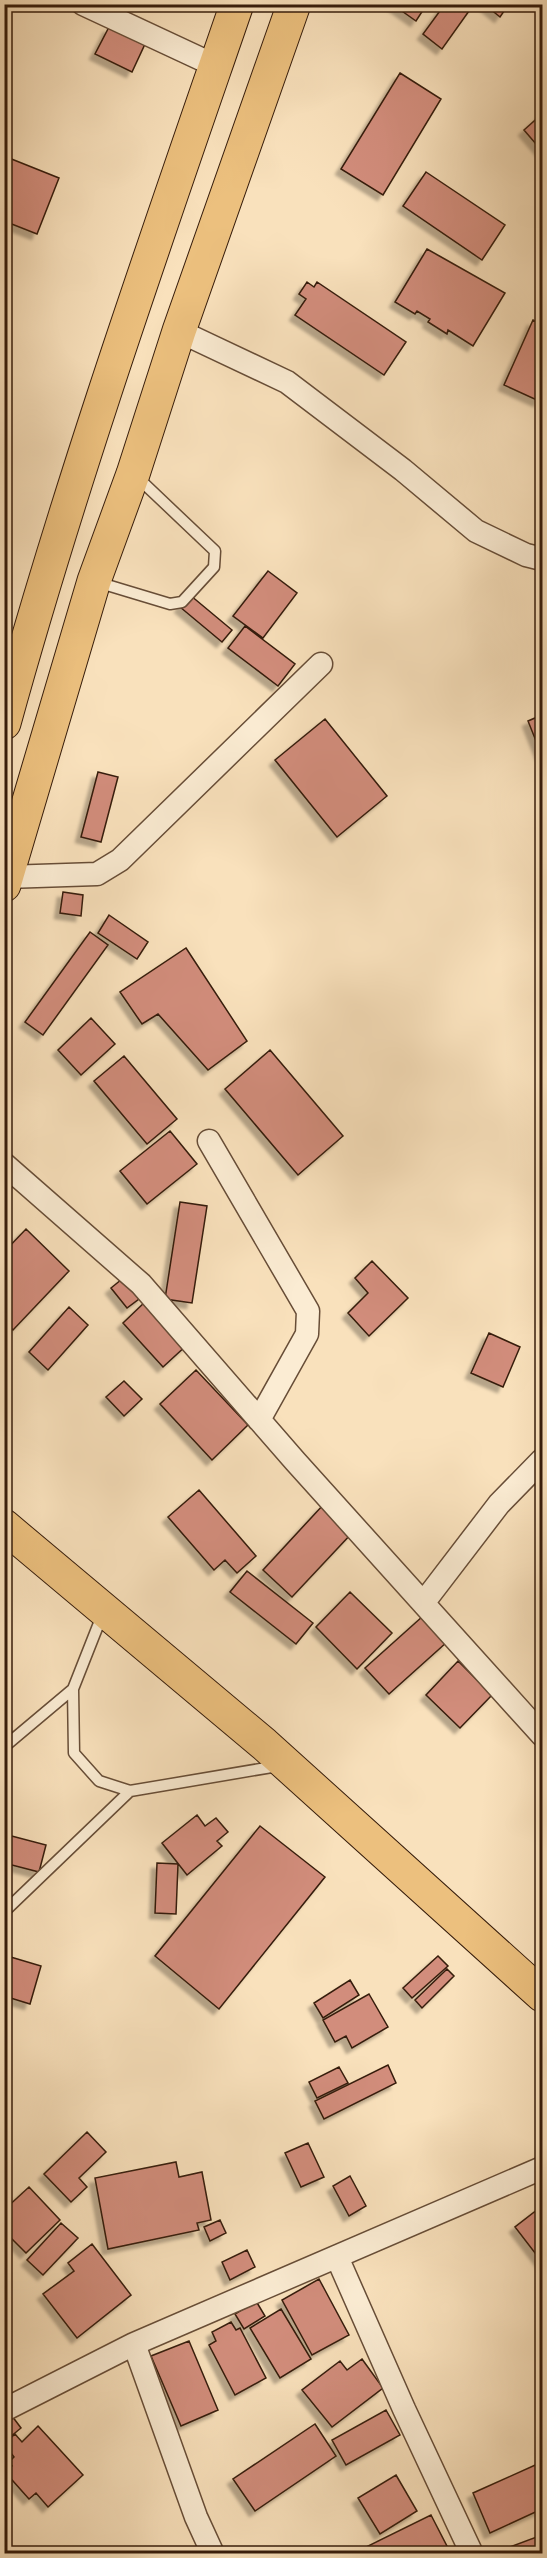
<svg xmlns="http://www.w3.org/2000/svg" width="547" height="2558" font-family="'IM FELL Great Primer',serif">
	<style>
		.building { fill: #d28d7b; stroke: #361c0b; stroke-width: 1.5; filter: url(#shadow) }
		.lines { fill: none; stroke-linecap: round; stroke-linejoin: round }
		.lane-casing { stroke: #674d37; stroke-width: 13 }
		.street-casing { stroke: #674d37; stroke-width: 25 }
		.primary-casing { stroke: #361c0b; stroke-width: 35 }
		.highway-casing { stroke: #361c0b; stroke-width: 35 }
		.lane { stroke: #fbecd3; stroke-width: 10 }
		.street { stroke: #fbecd3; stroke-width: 22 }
		.primary { stroke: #ecc07e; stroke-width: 33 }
		.highway { stroke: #ecc07e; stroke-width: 33 }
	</style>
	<defs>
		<filter id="shadow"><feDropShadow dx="-5.5" dy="5.5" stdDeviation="1.5" flood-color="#0004"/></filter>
	</defs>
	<rect width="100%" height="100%" fill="#f9e1bc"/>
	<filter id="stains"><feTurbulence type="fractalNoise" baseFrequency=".00333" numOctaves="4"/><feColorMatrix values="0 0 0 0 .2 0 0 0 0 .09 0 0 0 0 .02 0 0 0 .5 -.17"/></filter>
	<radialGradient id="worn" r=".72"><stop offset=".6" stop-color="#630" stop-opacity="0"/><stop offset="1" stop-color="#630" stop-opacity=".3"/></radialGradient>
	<path class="building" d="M392 4H427L416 21Z
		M445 4H474L442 49 423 34Z
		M484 4H509L500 17Z
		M109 27 145 44 132 72 95 54Z
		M400 73 441 99 383 195 341 169Z
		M542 114V151L524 130Z
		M4 156 59 178 37 234 4 221Z
		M426 172 505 225 482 260 403 206Z
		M427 249 505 293 473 346 448 330 447 334 428 322 430 319 417 311 415 314 395 302Z
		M307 282 314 287 317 282 406 342 384 375 295 315 306 299 299 294Z
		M533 320 542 324V394L539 401 504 385Z
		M268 571 297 593 263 638 233 616Z
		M190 595 232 630 222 642 180 607Z
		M245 626 295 664 278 686 228 648Z
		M542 715V756L528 721Z
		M325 719 387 796 337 837 275 760Z
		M98 772 118 777 101 842 81 837Z
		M63 892 83 895 81 916 60 913Z
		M109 915 148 942 137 959 98 933Z
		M90 932 108 945 43 1035 25 1022Z
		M186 948 247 1041 208 1070 158 1014 142 1024 120 992Z
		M91 1018 115 1044 81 1075 58 1050Z
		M270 1050 343 1136 298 1175 225 1089Z
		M124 1056 177 1119 147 1144 94 1081Z
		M170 1131 197 1164 147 1204 120 1171Z
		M180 1202 207 1206 192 1303 165 1299Z
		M26 1229 69 1271 13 1330 4 1321V1252Z
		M372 1261 408 1298 369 1336 348 1313 368 1293 355 1278Z
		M127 1275 143 1296 127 1308 111 1288Z
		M147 1300 188 1344 163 1367 123 1323Z
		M69 1307 88 1325 48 1370 29 1352Z
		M489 1333 520 1347 503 1387 471 1373Z
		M196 1370 248 1425 212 1460 160 1404Z
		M124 1381 142 1399 124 1416 106 1397Z
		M199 1490 256 1556 237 1573 225 1560 214 1570 168 1517Z
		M323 1505 352 1533 292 1597 263 1570Z
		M247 1571 313 1623 296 1644 230 1592Z
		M350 1592 392 1633 357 1669 316 1627Z
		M423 1616 447 1642 389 1694 365 1668Z
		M458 1661 492 1695 460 1728 426 1695Z
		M197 1815 205 1826 216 1818 228 1832 217 1841 222 1846 187 1875 162 1843Z
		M260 1826 325 1877 219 2009 155 1956Z
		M4 1834 46 1845 39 1872 4 1863Z
		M157 1863 178 1864 176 1914 155 1913Z
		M4 1955 41 1966 30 2004 4 1996Z
		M438 1956 448 1966 412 1998 403 1988Z
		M447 1969 454 1976 422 2008 415 2000Z
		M350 1980 359 1995 323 2018 314 2003Z
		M369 1994 388 2027 352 2048 346 2036 335 2042 323 2020Z
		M388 2065 396 2083 324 2119 315 2101Z
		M339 2067 348 2083 317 2098 309 2082Z
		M87 2132 106 2152 79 2178 87 2187 71 2202 44 2174Z
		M308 2143 324 2177 301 2187 285 2153Z
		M176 2162 179 2177 202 2172 211 2220 197 2223 199 2230 108 2249 95 2178Z
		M350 2176 366 2206 349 2216 333 2186Z
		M29 2187 60 2220 26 2253 11 2238 8 2241 4 2238V2210Z
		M542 2206V2262L515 2227Z
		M220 2220 226 2233 210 2241 204 2227Z
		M61 2223 78 2238 43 2275 27 2260Z
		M92 2244 131 2295 77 2338 43 2294 74 2271 68 2263Z
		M247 2250 255 2267 230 2280 222 2262Z
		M319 2279 349 2335 312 2355 282 2300Z
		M256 2301 265 2316 244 2329 235 2314Z
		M281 2309 311 2359 280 2378 250 2328Z
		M231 2322 236 2330 240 2328 266 2378 235 2395 209 2345 216 2341 212 2332Z
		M189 2341 218 2410 181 2426 151 2356Z
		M362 2359 383 2388 332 2427 302 2390 340 2361 347 2370Z
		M386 2410 400 2435 346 2465 332 2440Z
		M12 2416 21 2428 4 2442V2422Z
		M315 2424 336 2456 255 2511 233 2479Z
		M38 2426 83 2475 48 2507 36 2493 29 2499 5 2472 12 2466 9 2462 14 2457 4 2444 15 2434 22 2442Z
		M542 2462V2509L490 2533 473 2493Z
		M396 2475 417 2511 380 2534 358 2498Z
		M431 2515 449 2550 442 2554H367L364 2548Z
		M542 2535V2554H509L507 2548Z"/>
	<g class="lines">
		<g class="lane-casing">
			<path id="lane" d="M97 582 170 604 182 602 214 567 215 551 136 476
				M103 1613 73 1689 74 1753 99 1781 130 1791 278 1766
				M4 1747 73 1689
				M4 1912 130 1791"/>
		</g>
		<g class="street-casing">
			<path id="street" d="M83 4 216 66
				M179 331 287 382 403 470 476 531 526 555 542 559
				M6 877 97 874 120 860 321 664
				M209 1141 308 1311 307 1334 259 1420
				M4 1164 141 1284 295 1461 542 1735
				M424 1602 499 1504 542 1460
				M337 2257 404 2409 472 2554
				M134 2344 196 2517 213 2554
				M4 2410 134 2344 542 2168"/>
		</g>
		<g class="primary-casing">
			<path id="primary" d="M4 1526 264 1744 542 1995"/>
		</g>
		<g class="highway-casing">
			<path id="highway" d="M4 723C71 480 155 242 237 4
				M4 885 94 581 133 474 179 331 294 4"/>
		</g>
		<use href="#lane" class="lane"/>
		<use href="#street" class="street"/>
		<use href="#primary" class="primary"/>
		<use href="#highway" class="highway"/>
	</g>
	<rect width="547" height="2558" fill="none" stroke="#f9e1bc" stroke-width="24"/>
	<rect x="6" y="6" width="535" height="2546" fill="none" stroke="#361c0b" stroke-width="3"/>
	<rect x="12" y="12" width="523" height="2534" fill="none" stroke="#361c0b" stroke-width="1.5"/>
	<rect width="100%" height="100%" filter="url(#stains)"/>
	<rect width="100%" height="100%" fill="url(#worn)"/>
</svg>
